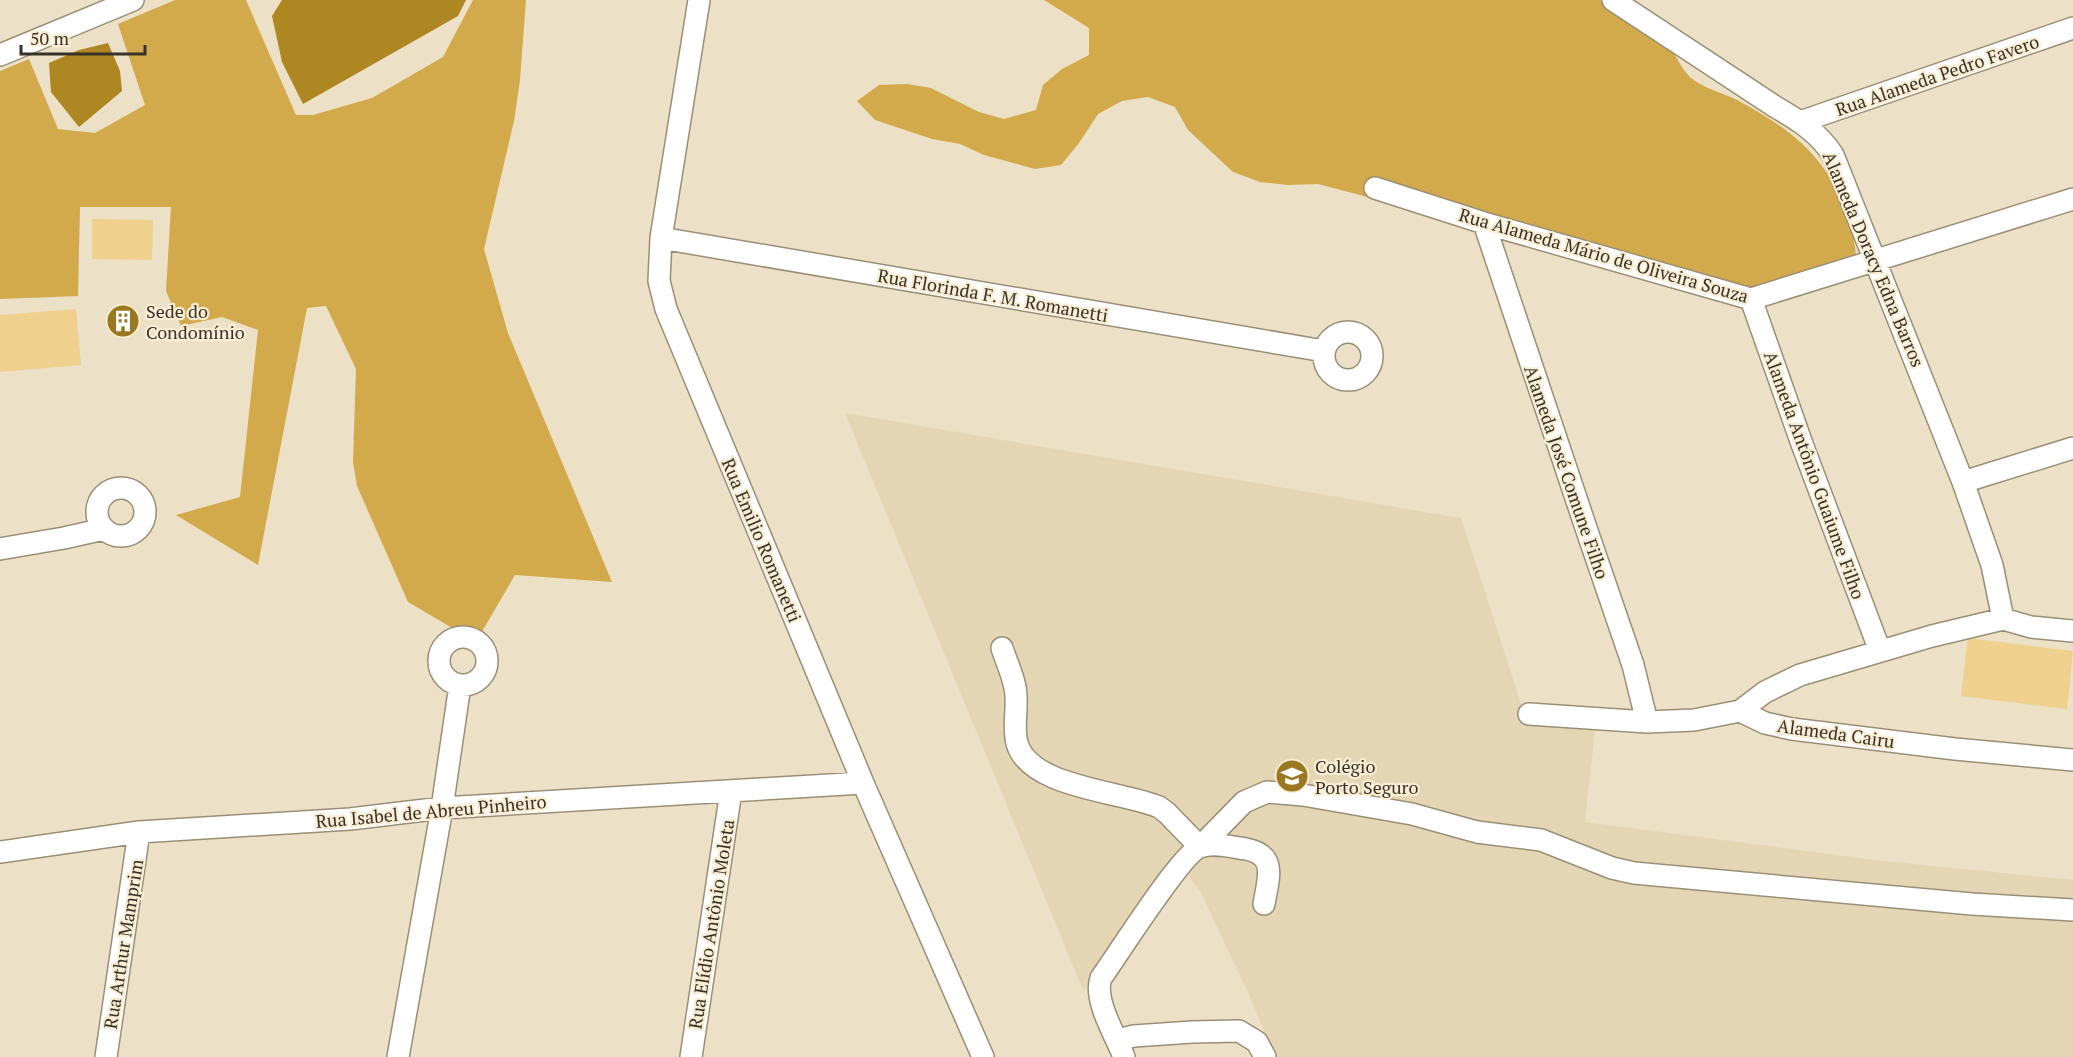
<svg xmlns="http://www.w3.org/2000/svg" width="2073" height="1057" font-family="'PT Serif',serif">
	<style>
		.built { fill: #e4d6b5 }
		.green { fill: #efd08d }
		.forest { fill: #d2aa4c }
		.water { fill: #ae8722 }
		.shadow { fill: #0003 }
		.building { fill: #b8ac94; stroke: #90856d; stroke-width: 1.5 }
		.lines { fill: none; stroke-linecap: round; stroke-linejoin: round }
		.minor-casing { stroke: #9a8f76; stroke-width: 24 }
		.minor { stroke: #fff; stroke-width: 21 }
		.labels { text-anchor: middle; dominant-baseline: central; stroke-width: 4.5; stroke-linejoin: round; paint-order: stroke }
		.street-label { font-size: 18px; fill: #373228; stroke: #f9edd3 }
		.poi-label { font-size: 18px; fill: #373228; stroke: #f9edd3; text-anchor: start }
	</style>
	<rect width="100%" height="100%" fill="#ece0c6"/>
	<path class="built" d="M845 413 1461 518 1526 719 1595 730 1585 822 1882 861 2073 880V1057H1274L1252 1001 1201 893 1175 857 1083 990Z"/>
	<path class="green" d="M92 219 153 220 152 260 92 259Z
		M76 309 81 365 0 372V315Z
		M1968 638 2073 651 2067 709 1961 696Z"/>
	<path class="forest" d="M175 0H246L296 115H313L372 98 443 57 473 0H526L520 80 514 121 484 249 508 333 612 582 515 575 476 642 408 602 357 486 353 462 356 369 326 306 307 308 258 565 176 515 240 497 258 330 222 317 181 326 166 291 171 207H80L78 296 0 299V71L29 59 58 129 95 133 145 105 118 24Z
		M1044 0H1608C1622 9 1652 25 1662 35 1672 46 1678 65 1690 77 1700 87 1726 94 1739 101 1793 130 1833 162 1849 223 1854 238 1857 251 1856 268L1770 292 1641 269 1318 184 1288 185 1260 182 1233 172 1188 130 1175 107 1148 97 1122 101 1098 114 1079 143 1061 165 1035 169 984 155 960 144 932 139 875 120 857 101 879 85 907 84 931 88 979 112 1004 119 1036 110 1043 85 1062 69 1089 55V28Z"/>
	<path class="water" d="M282 0H466L458 16 303 104 282 62 272 16Z
		M108 43 120 71 122 91 79 127 51 92 49 63 79 50Z"/>
	<path class="shadow" d="M134 317 137 321 138 329H116L112 325Z"/>
	<path class="building" d="M134 316 136 326H111V317Z"/>
	<g class="lines">
		<g class="minor-casing">
			<path id="minor" d="M699 0 661 238 659 281 666 309 863 783 983 1057
				M1613 0 1774 106C1798 120 1818 132 1833 155L1963 482 1992 565 2003 619
				M0 55 133 0
				M1800 122 2073 28
				M1375 188 1484 223 1751 299 2073 199
				M1484 223 1586 528 1633 665 1647 722
				M661 238 1324 351
				M1751 299 1802 444 1880 651
				M1324 356a24 24 0 1 1 48 0a24 24 0 1 1-48 0Z
				M1963 482 2073 448
				M97 512a24 24 0 1 1 48 0a24 24 0 1 1-48 0Z
				M0 549 64 538 104 529
				M439 661a24 24 0 1 1 48 0a24 24 0 1 1-48 0Z
				M1002 648C1007 664 1016 681 1016 697 1017 712 1013 729 1017 743 1029 788 1122 791 1159 807L1167 813 1200 847 1244 802 1267 792 1303 795 1412 814 1477 832 1541 840 1612 868 1634 873 1972 904 2073 910
				M1740 711 1765 692 1800 675 1932 636 2003 619 2031 627 2073 631
				M1529 714 1647 722 1694 720 1740 711 1765 723 1792 729 1955 749 2073 760
				M0 852 139 832 350 819 442 808 863 783
				M1117 1040 1134 1036 1192 1032 1239 1031 1257 1042 1265 1057
				M106 1057 139 832
				M398 1057 442 808 460 685
				M691 1057 731 791
				M1124 1057C1116 1036 1093 1000 1101 978 1117 956 1181 854 1200 847 1214 842 1232 847 1246 849 1278 855 1268 879 1264 904"/>
		</g>
		<use href="#minor" class="minor"/>
	</g>
	<defs>
		<g id="building-disc" transform="scale(1.725)"><circle r="9.5" fill="#9a7822" stroke="#f9edd3"/><path d="M-4-6H4V6H1V3H-1V6H-4ZM-2.5-4.3h1.7v1.8h-1.7ZM.8-4.3h1.7v1.8H.8ZM-2.5-1h1.7V.8h-1.7ZM.8-1h1.7V.8H.8Z" fill="#fff"/></g>
		<g id="school-disc" transform="scale(1.725)"><circle r="9.5" fill="#9a7822" stroke="#f9edd3"/><path d="M0-5L7-2L0 1L-7-2ZM-4 1L0 2.5L4 1V4Q0 6-4 4Z" fill="#fff"/></g>
	</defs>
	<g fill-rule="evenodd">
		<use href="#building-disc" x="123" y="321"/>
		<use href="#school-disc" x="1292" y="776"/>
	</g>
	<g class="labels">
		<g class="street-label">
			<text transform="translate(1937 75) rotate(-19)">Rua Alameda Pedro Favero</text>
			<text transform="translate(1604 255) rotate(16)">Rua Alameda Mário de Oliveira Souza</text>
			<text transform="translate(1874 259) rotate(67)">Alameda Doracy Edna Barros</text>
			<text transform="translate(993 295) rotate(10)">Rua Florinda F. M. Romanetti</text>
			<text transform="translate(1567 472) rotate(71)">Alameda José Comune Filho</text>
			<text transform="translate(1815 475) rotate(70)">Alameda Antônio Guaiume Filho</text>
			<text transform="translate(762 540) rotate(67)">Rua Emilio Romanetti</text>
			<text transform="translate(1836 733) rotate(8)">Alameda Cairu</text>
			<text transform="translate(431 811) rotate(-5)">Rua Isabel de Abreu Pinheiro</text>
			<text transform="translate(711 924) rotate(-81)">Rua Elídio Antônio Moleta</text>
			<text transform="translate(123 944) rotate(-81)">Rua Arthur Mamprim</text>
		</g>
		<g class="poi-label">
			<text x="146" y="311">Sede do<tspan x="146" dy="21">Condomínio</tspan></text>
			<text x="1315" y="766">Colégio<tspan x="1315" dy="21">Porto Seguro</tspan></text>
		</g>
	</g>
	<path d="M21 45v9h124v-9" fill="none" stroke="#373228" stroke-width="3"/>
	<text x="30" y="45" font-size="18" fill="#373228" stroke="#f9edd3" stroke-width="4.5" paint-order="stroke">50 m</text>
</svg>
